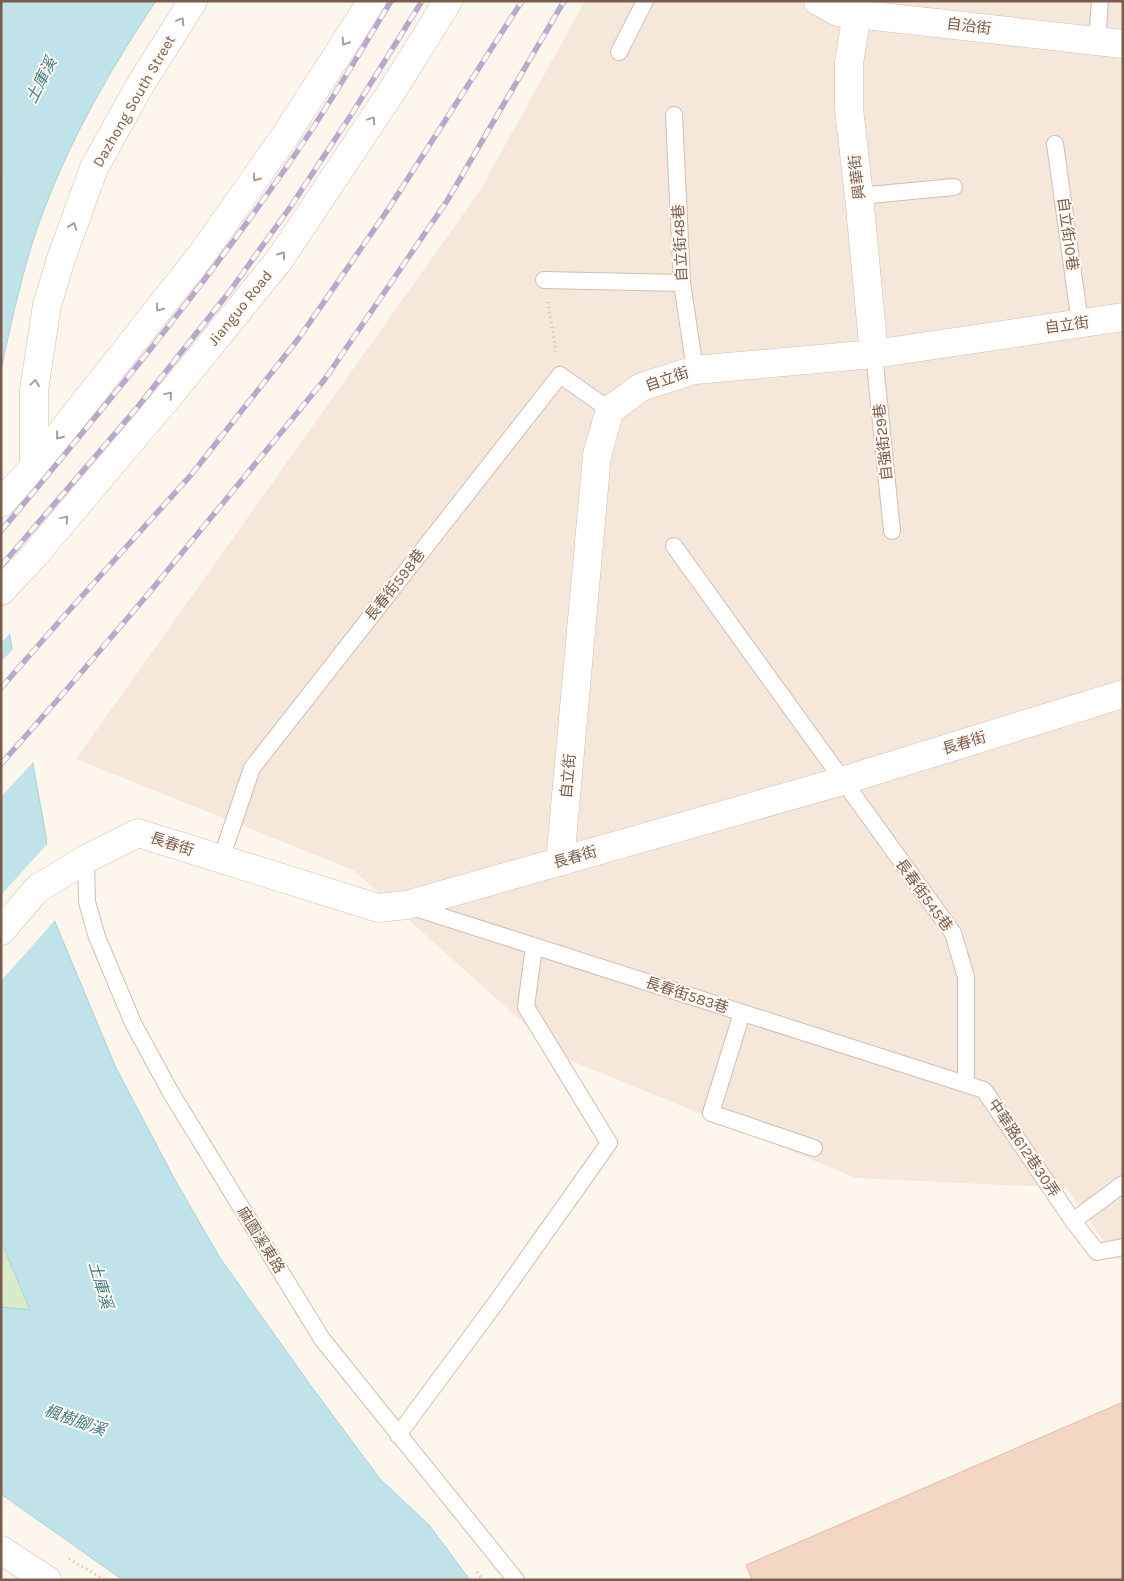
<svg xmlns="http://www.w3.org/2000/svg" width="1124" height="1581" font-family="Karla,'Noto Sans TC',sans-serif">
	<style>
		.residential { fill: #f5e8da }
		.green { fill: #d8ecc9 }
		.water { fill: #bfe3e8; stroke: #a5d3da }
		.pier { fill: #fdf6ec }
		.building { fill: #f3d5c3; stroke: #e6bba3 }
		.lines { fill: none; stroke-linecap: round; stroke-linejoin: round }
		.service-casing { stroke: #d1beb0; stroke-width: 18 }
		.minor-casing { stroke: #d1beb0; stroke-width: 29 }
		.secondary-casing { stroke: #d6c0b0; stroke-width: 29 }
		.path { stroke: #d9b8a5; stroke-width: 3; stroke-dasharray: 1 4; stroke-linecap: butt }
		.service { stroke: #fff; stroke-width: 16 }
		.minor { stroke: #fff; stroke-width: 28 }
		.secondary { stroke: #fff; stroke-width: 28 }
		.rail-casing { stroke: #b9a8c9; stroke-width: 5.5 }
		.rail { stroke: #fffaf3; stroke-width: 4; stroke-dasharray: 11; stroke-linecap: butt }
		.oneway { stroke: #af9d94 }
		.labels { text-anchor: middle; dominant-baseline: central; stroke-width: 4; stroke-linejoin: round; paint-order: stroke }
		.street-label { font-size: 15px; fill: #7a5c4d; stroke: #fffaf3 }
		.water-label { font-size: 16px; font-style: italic; fill: #437c86; stroke: #fffaf3 }
	</style>
	<rect width="100%" height="100%" fill="#fdf6ec"/>
	<path class="residential" d="M585 1H1123V1259L1117 1260 1066 1188 856 1178 560 1056 353 870 76 759 479 192Z"/>
	<path class="green" d="M1 1241 30 1311 1 1307Z"/>
	<path class="water" d="M2 1H156C105 77 60 157 32 244 19 286 10 328 1 370Z
		M1 587 46 836 53 917 116 1068 175 1180 220 1258 311 1386 380 1479 429 1525 470 1580H123L1 1494V1307L30 1310 1 1241Z"/>
	<path class="pier" d="M1 584 4 586 12 631 1 643Z
		M15 647 35 760 1 797V662Z
		M49 842 56 919 1 981V895Z"/>
	<path class="building" d="M1123 1402V1580H752L746 1565Z"/>
	<g class="lines">
		<g class="service-casing">
			<path id="service" d="M1097 41 1100 1
				M619 52 645 1
				M674 115 682 283 695 370
				M1055 144 1080 323
				M859 196 954 187
				M544 280 682 283
				M874 354 892 531
				M674 546 953 933 966 977V1084
				M86 859 87 902 97 937 133 1023 171 1093 322 1339 516 1580
				M221 859 252 768 560 375 610 410
				M409 906 984 1090 1073 1221 1097 1252 1123 1247
				M742 1013 711 1113 814 1148
				M1073 1221 1123 1184
				M398 1435 495 1304 609 1143 526 1007 534 946"/>
		</g>
		<g class="minor-casing">
			<path id="minor" d="M818 1 838 12 1123 44
				M861 1 857 13 849 63V109L859 196 874 354
				M34 467V390L47 305 61 259 94 168 139 87 193 1
				M560 862 597 455 610 410 641 387 695 370 874 354 1123 317
				M1 931 37 889 86 859 138 833 378 908 407 905 842 781 1123 694
				M1 1550 47 1580"/>
		</g>
		<g class="secondary-casing">
			<path id="secondary" d="M1 503 34 467 202 254 283 139 372 1
				M1 591 33 557 173 391 280 259 392 91 448 1"/>
		</g>
		<path class="path" d="M548 302 556 352
			M69 1559 105 1580
			M477 1572 483 1580"/>
		<use href="#service" class="service"/>
		<use href="#minor" class="minor"/>
		<use href="#secondary" class="secondary"/>
		<g class="rail-casing">
			<path id="rail" d="M1 531C95 418 189 306 273 186 316 127 353 64 391 1
				M1 566 136 409 230 291 291 206 353 112 422 1
				M1 688 65 615 191 475 299 338 389 208 522 1
				M1 764 68 688 149 593 325 379 447 201 564 1"/>
		</g>
		<use href="#rail" class="rail"/>
	</g>
	<defs><path id="oneway-chevron" d="M-2-3.5L2.5 0L-2 3.5" fill="none" stroke-width="1.6" stroke-linecap="round" stroke-linejoin="round" transform="scale(1.25)"/></defs>
	<g class="oneway">
		<use href="#oneway-chevron" transform="translate(181 21) rotate(-57)"/>
		<use href="#oneway-chevron" transform="translate(345 42) rotate(123)"/>
		<use href="#oneway-chevron" transform="translate(372 120) rotate(-56)"/>
		<use href="#oneway-chevron" transform="translate(256 178) rotate(125)"/>
		<use href="#oneway-chevron" transform="translate(73 226) rotate(-70)"/>
		<use href="#oneway-chevron" transform="translate(282 255) rotate(-55)"/>
		<use href="#oneway-chevron" transform="translate(159 308) rotate(128)"/>
		<use href="#oneway-chevron" transform="translate(35 383) rotate(-82)"/>
		<use href="#oneway-chevron" transform="translate(169 395) rotate(-50)"/>
		<use href="#oneway-chevron" transform="translate(59 436) rotate(128)"/>
		<use href="#oneway-chevron" transform="translate(65 519) rotate(-50)"/>
	</g>
	<g class="labels">
		<g class="street-label">
			<text transform="translate(969 26) rotate(7)">自治街</text>
			<text transform="translate(134 101) rotate(-60)">Dazhong South Street</text>
			<text transform="translate(857 177) rotate(-97)">興華街</text>
			<text transform="translate(1068 234) rotate(82)">自立街10巷</text>
			<text transform="translate(680 243) rotate(-93)">自立街48巷</text>
			<text transform="translate(240 308) rotate(-51)">Jianguo Road</text>
			<text transform="translate(1067 325) rotate(-8)">自立街</text>
			<text transform="translate(667 379) rotate(-19)">自立街</text>
			<text transform="translate(883 442) rotate(-96)">自強街29巷</text>
			<text transform="translate(395 585) rotate(-52)">長春街598巷</text>
			<text transform="translate(964 743) rotate(-17)">長春街</text>
			<text transform="translate(568 776) rotate(-85)">自立街</text>
			<text transform="translate(172 844) rotate(18)">長春街</text>
			<text transform="translate(575 857) rotate(-16)">長春街</text>
			<text transform="translate(924 895) rotate(54)">長春街545巷</text>
			<text transform="translate(687 995) rotate(18)">長春街583巷</text>
			<text transform="translate(1024 1148) rotate(56)">中華路612巷30弄</text>
			<text transform="translate(261 1240) rotate(58)">麻園溪東路</text>
		</g>
		<g class="water-label">
			<text transform="translate(41 80) rotate(-63)">土庫溪</text>
			<text transform="translate(101 1285) rotate(74)">土庫溪</text>
			<text transform="translate(75 1420) rotate(19)">楓樹腳溪</text>
		</g>
	</g>
	<rect width="1124" height="1581" fill="none" stroke="#7a5c4d" stroke-width="5"/>
</svg>
